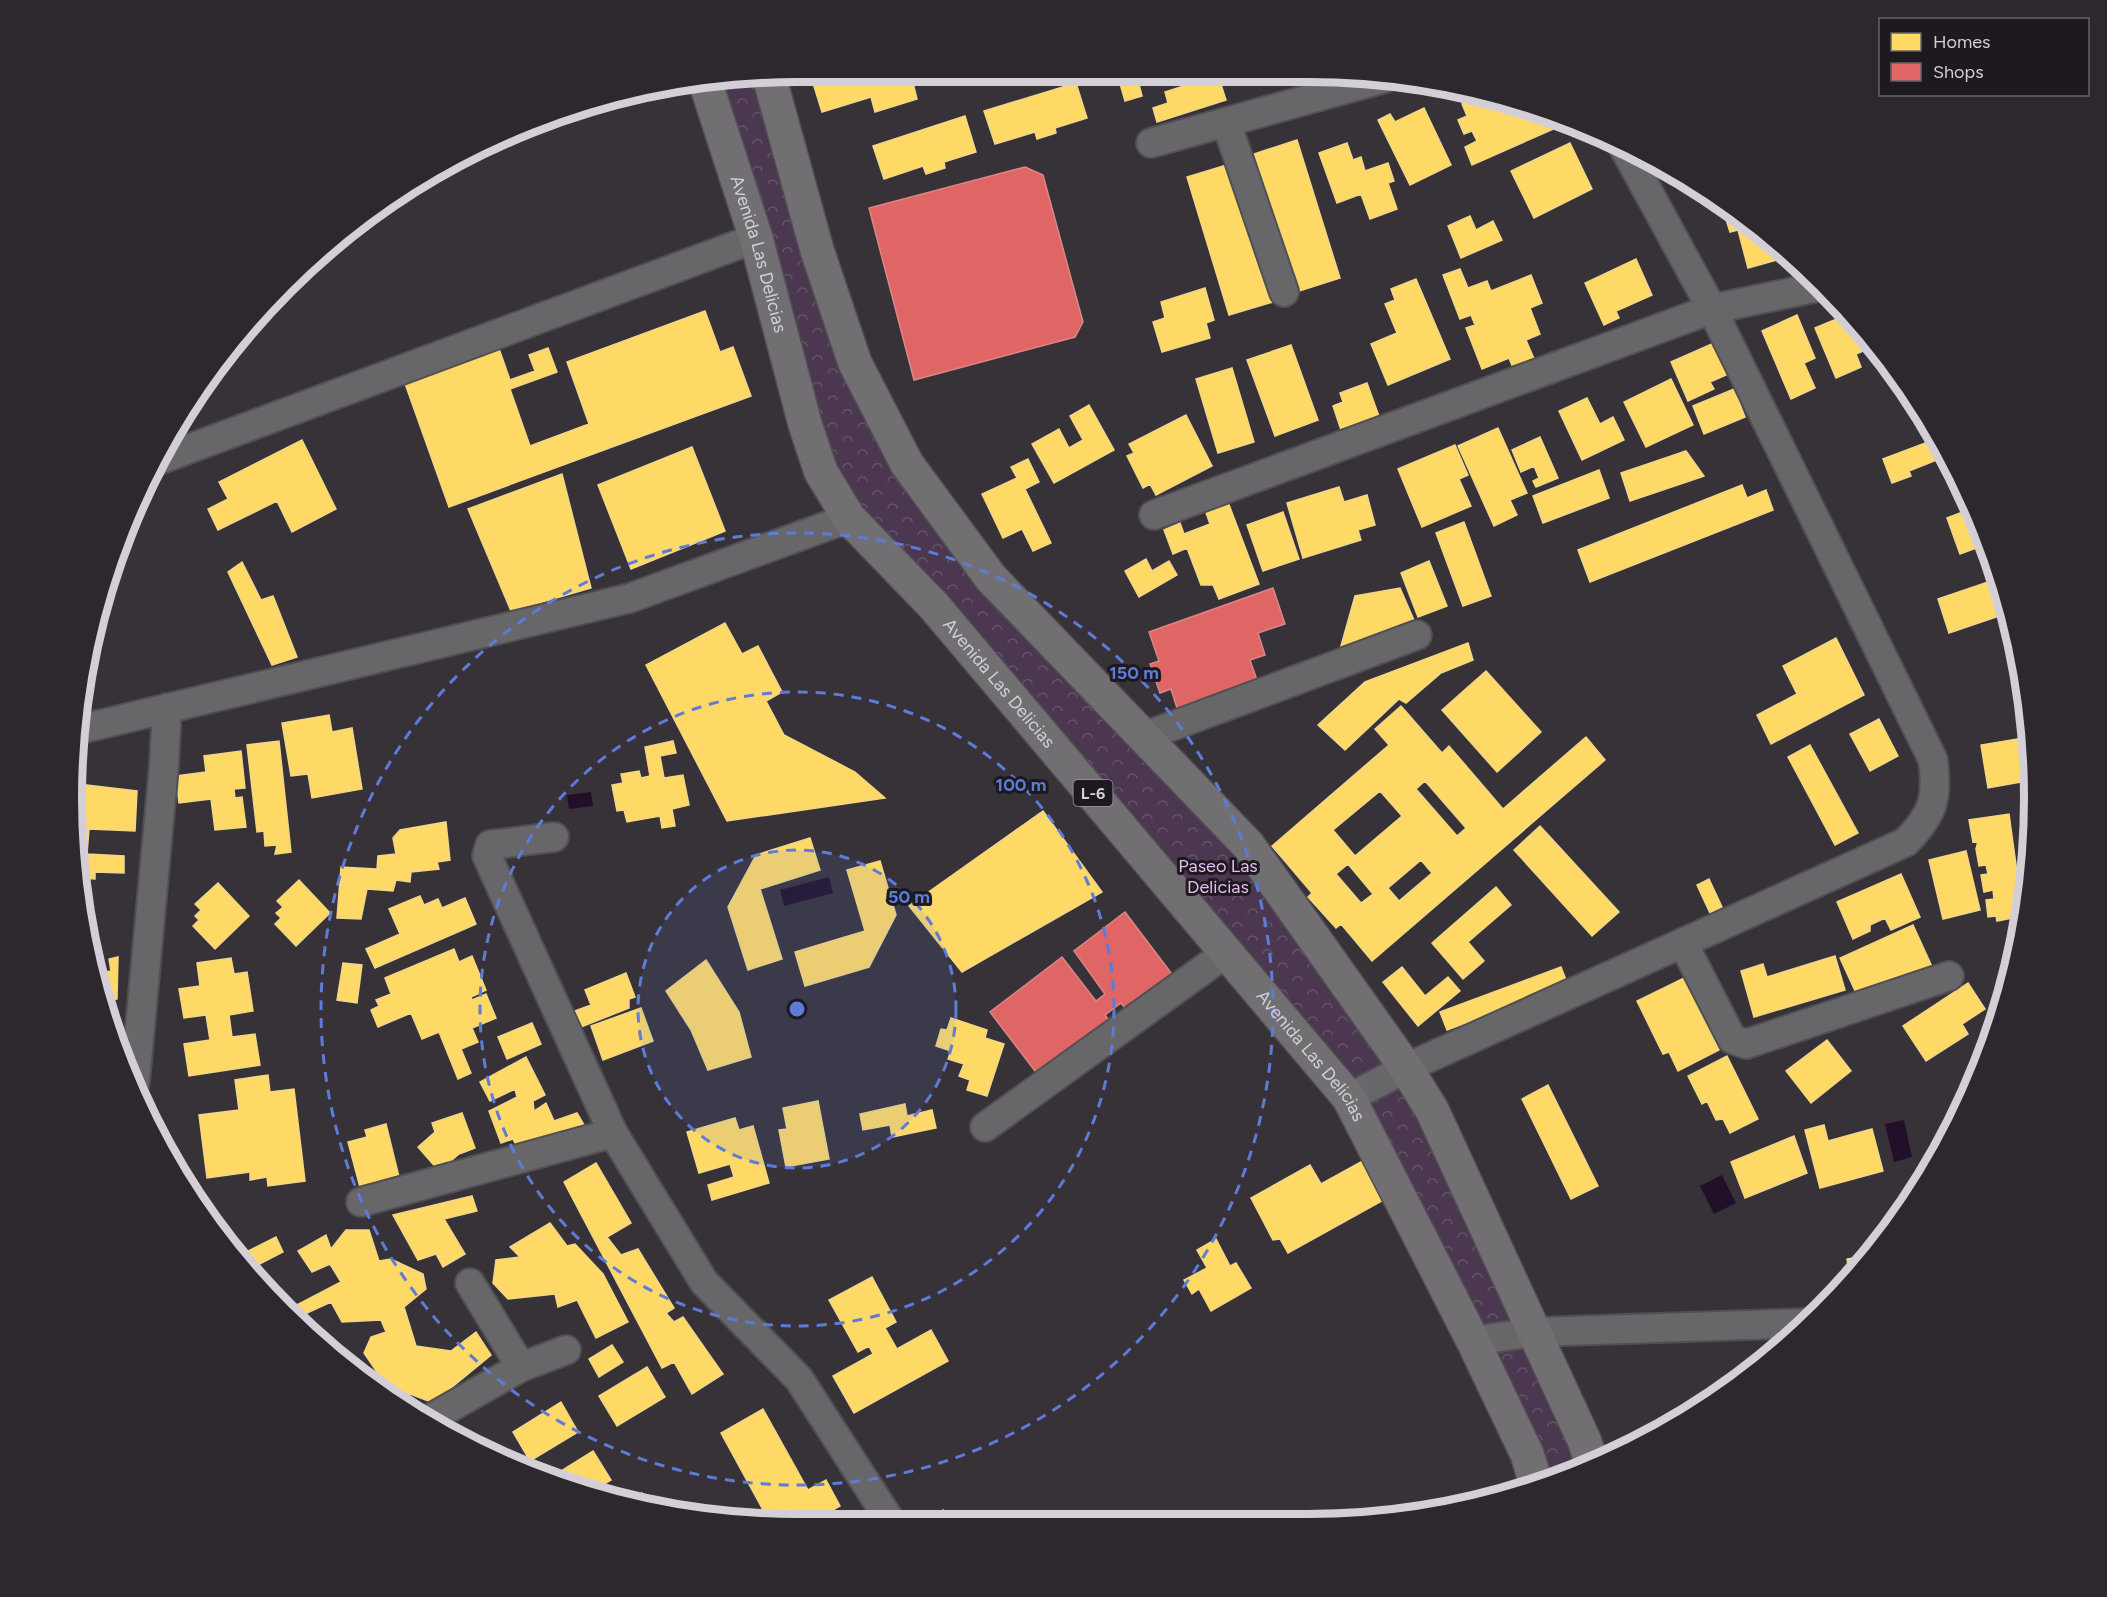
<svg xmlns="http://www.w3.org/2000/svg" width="2107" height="1597" font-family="Figtree,sans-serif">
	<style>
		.park { fill: url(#park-crowns) }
		.water { fill: #220f29 }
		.homes { fill: #ffd966; stroke: #f2d688; stroke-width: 1.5; fill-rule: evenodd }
		.shops { fill: #e06666; stroke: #dc8688; stroke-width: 1.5 }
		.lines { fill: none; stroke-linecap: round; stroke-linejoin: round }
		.minor-casing { stroke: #524f54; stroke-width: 32 }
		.major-casing { stroke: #524f54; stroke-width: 36 }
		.minor { stroke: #676668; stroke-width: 28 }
		.major { stroke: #726f73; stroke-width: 33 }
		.ring { fill: none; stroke: #5d7bd7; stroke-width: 3; stroke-dasharray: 10 8 }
		.labels { text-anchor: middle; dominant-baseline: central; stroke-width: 6; stroke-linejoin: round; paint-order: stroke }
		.shield { fill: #1d191e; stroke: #9d989f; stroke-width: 1.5 }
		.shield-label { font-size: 16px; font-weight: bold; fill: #d4cfd6 }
		.street-label { font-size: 18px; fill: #d4cfd6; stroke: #1d191e }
		.park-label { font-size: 18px; fill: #e4bbf2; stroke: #1d191e }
		.rim { fill: none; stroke: #d4cfd6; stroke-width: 8 }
		.centre { fill: #5d7bd7; stroke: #1d191e; stroke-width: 3 }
		.ring-label { font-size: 18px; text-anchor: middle; font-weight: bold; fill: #5d7bd7; stroke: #1d191e; stroke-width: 6; stroke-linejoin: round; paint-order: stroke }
	</style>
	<defs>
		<pattern id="park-crowns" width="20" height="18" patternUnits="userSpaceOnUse" patternTransform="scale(1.5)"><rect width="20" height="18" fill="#4b3850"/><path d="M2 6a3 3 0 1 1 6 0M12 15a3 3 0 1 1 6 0" fill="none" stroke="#645468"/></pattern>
	</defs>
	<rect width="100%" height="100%" fill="#363238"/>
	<path class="park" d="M771 76 907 464 1248 845 1406 1068 1586 1470 1536 1483 1349 1098 849 518 706 84Z"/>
	<path class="water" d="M591 792 593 806 569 809 567 795Z
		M829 877 833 893 784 906 780 890Z
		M1904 1120 1912 1157 1894 1162 1885 1124Z
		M1722 1175 1736 1203 1714 1214 1700 1186Z"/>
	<path class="homes" d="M849 72H934L912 79 917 99 875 112 871 97 822 112 813 83Z
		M1021 73H1049L1023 81Z
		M1117 73H1136L1142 96 1125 101Z
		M1149 73H1173L1151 80Z
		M1218 75 1226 100 1157 122 1153 108 1168 103 1165 92Z
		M1076 83 1087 118 1055 128 1056 133 1037 139 1035 132 995 144 984 111Z
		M1483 95 1497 97 1567 123 1472 165 1465 147 1477 141 1472 131 1464 134 1458 120 1467 116 1462 104Z
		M1424 108 1451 165 1410 185 1378 120 1390 114 1395 122Z
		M965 116 976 152 944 162 945 168 926 174 923 166 884 179 873 146Z
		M1297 140 1340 278 1296 292 1254 154Z
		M1347 143 1353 160 1361 157 1365 171 1388 163 1394 181 1388 183 1397 209 1370 219 1361 194 1337 203 1319 153Z
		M1570 143 1592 189 1534 218 1511 171Z
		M1230 164 1273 302 1229 315 1187 177Z
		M1729 208 1773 244 1777 260 1748 268 1738 230 1730 232 1723 210Z
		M1470 216 1476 230 1493 221 1502 240 1461 258 1448 226Z
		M1636 259 1652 295 1616 311 1619 318 1604 325 1585 283Z
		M1460 269 1468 288 1487 281 1491 291 1531 275 1542 303 1530 308 1540 334 1526 340 1535 361 1514 370 1509 358 1482 369 1466 328 1475 325 1471 315 1460 319 1443 275Z
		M1416 279 1450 359 1388 385 1371 344 1397 333 1385 304 1395 300 1391 289Z
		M1205 288 1214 320 1206 323 1210 338 1162 352 1153 322 1165 318 1161 302Z
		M1840 307 1873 347 1856 354 1861 367 1836 378 1815 328 1844 316Z
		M705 311 720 352 733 347 751 396 449 507 403 378 497 343 510 380 535 371 529 355 548 348 557 372 510 389 530 446 589 424 567 362Z
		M1797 315 1815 358 1804 363 1815 388 1791 399 1762 331Z
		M1714 343 1728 374 1710 382 1714 389 1688 401 1671 362Z
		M1291 345 1318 420 1275 436 1247 360Z
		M1232 368 1254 442 1218 453 1196 379Z
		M1671 379 1693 425 1646 447 1624 402Z
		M1367 383 1380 419 1342 433 1333 406 1343 402 1340 393Z
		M1734 389 1745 417 1704 434 1693 406Z
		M1587 398 1600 424 1613 417 1624 440 1582 460 1559 411Z
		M1089 405 1114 450 1054 483 1032 444 1059 429 1069 448 1083 440 1070 416Z
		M1186 415 1212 466 1156 495 1150 484 1143 488 1127 456 1134 453 1129 444Z
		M1498 428 1527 493 1510 500 1517 515 1494 526 1458 446Z
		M1540 437 1558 478 1536 487 1533 481 1539 478 1534 466 1521 472 1512 450Z
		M1936 439 1951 467 1948 469 1944 457 1909 471 1911 476 1892 483 1883 459Z
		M302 440 336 509 292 532 277 501 218 530 208 509 228 499 219 482Z
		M1455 445 1468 475 1459 479 1471 506 1422 527 1398 469Z
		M692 447 725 531 631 569 598 485Z
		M1686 451 1704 476 1630 501 1621 473Z
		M1028 459 1039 482 1025 489 1051 543 1033 551 1022 529 1003 538 982 494 1017 478 1011 467Z
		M1599 470 1609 498 1543 523 1533 496Z
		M562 474 591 588 511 611 468 509Z
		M1742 485 1747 498 1766 490 1773 510 1590 582 1578 550Z
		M1339 487 1344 502 1367 495 1375 525 1358 530 1361 540 1303 558 1287 503Z
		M1228 502 1259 584 1219 599 1213 585H1201L1187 548 1173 554 1164 530 1180 523 1184 534 1210 524 1205 510Z
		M1973 508 1987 544 1960 554 1947 518Z
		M1283 512 1299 559 1263 571 1247 525Z
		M1464 522 1491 596 1463 606 1436 533Z
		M1146 559 1152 571 1169 561 1177 575 1139 597 1125 571Z
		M1429 561 1447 606 1418 617 1401 573Z
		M242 562 261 600 273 596 297 657 272 665 228 572Z
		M1991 581 2002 615 1949 633 1938 599Z
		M1400 588 1417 627 1387 640 1383 631 1363 638 1360 649 1339 653 1355 596Z
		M725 623 742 654 758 646 782 692 766 701 784 735 855 772 885 798 727 821 646 665Z
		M1836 638 1864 695 1771 744 1757 715 1797 694 1783 666Z
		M1468 643 1473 660 1441 673 1406 703 1399 699 1345 750 1318 725 1365 682Z
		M1486 671 1541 732 1497 772 1442 710Z
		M1401 706 1442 753 1449 746 1503 809 1586 737 1605 760 1372 961 1341 924 1336 928 1308 897 1312 893 1272 846 1389 745 1375 729ZM1425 781 1466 828 1457 836 1416 789ZM1380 791 1402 816 1355 856 1333 830ZM1421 860 1432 873 1399 901 1388 888ZM1348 864 1373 894 1361 903 1336 874Z
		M329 715 332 732 352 728 362 789 312 798 308 774 291 776 282 723Z
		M1879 719 1898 756 1870 771 1850 734Z
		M2029 737 2033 780 1988 788 1981 745Z
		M279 741 291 852 275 854 277 845 265 846 264 831 257 832 247 745Z
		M673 741 676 753 660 756 664 778 683 775 689 805 672 809 675 826 662 828 660 816 627 822 624 810 617 811 612 785 623 783 621 774 639 771 641 778 650 776 645 747Z
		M1810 745 1858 833 1835 845 1788 757Z
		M241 751 245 788 234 789 235 798 242 797 246 827 215 830 211 799 179 803 176 776 206 772 204 756Z
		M78 784 137 791 135 831 89 829 87 854 124 856V873L95 872V879L80 878 74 846Z
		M1043 811 1102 892 962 972 909 906Z
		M2009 814 2023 916 1997 921 1996 916 1988 917 1986 900 1994 899 1993 890 1984 892 1981 875 1988 874 1986 865 1979 866 1976 849 1978 841 1973 842 1969 820Z
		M446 822 450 860 437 862 439 869 411 872 410 882 396 880 393 891 367 889 361 919 337 918 341 867 377 869 378 856 396 854 393 838 400 830Z
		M1540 826 1619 912 1592 936 1514 850Z
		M810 838 820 870 760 889 782 959 748 970 728 907 756 855Z
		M1966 851 1980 910 1943 919 1929 860Z
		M880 861 896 915 869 967 805 986 795 952 865 931 847 870Z
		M1901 874 1920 917 1891 930 1885 918 1870 925V931L1853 939 1837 902Z
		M1709 879 1722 907 1710 913 1697 885Z
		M299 880 330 913 296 946 275 924 281 918 276 913 283 907 277 901Z
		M218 883 249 916 215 949 193 926 199 920 195 916 201 910 195 904Z
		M1496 887 1511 905 1468 942 1484 961 1463 979 1432 943Z
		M420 896 424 905 438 899 442 908 465 898 476 924 375 968 366 949 400 934 389 909Z
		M1913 925 1933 969 1898 985 1894 978 1857 995 1840 958Z
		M454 949 459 962 472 956 486 990 471 997 472 1000 486 994 496 1018 472 1028 478 1042 461 1049 471 1073 458 1079 439 1032 422 1039 411 1013 378 1027 371 1010 379 1006 376 1000 391 994 385 978Z
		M1835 956 1845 990 1754 1017 1741 971 1763 964 1767 977Z
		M118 957 117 999 105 1002 99 973 111 971 109 959Z
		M231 958 234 974 247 972 253 1011 229 1015 232 1037 255 1034 260 1065 189 1076 184 1044 210 1040 206 1015 184 1018 179 989 200 986 197 963Z
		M706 960 739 1012 751 1057 708 1070 691 1030 666 991Z
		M343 963 362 965 357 1003 337 1000Z
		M1402 967 1425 996 1448 977 1460 991 1418 1026 1383 982Z
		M1561 967 1568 985 1447 1030 1440 1012Z
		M626 973 635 997 629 999V1008L581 1027 575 1011 591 1005 585 990Z
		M1684 978 1719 1050 1678 1071 1669 1052 1663 1054 1637 1001Z
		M1968 983 1985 1009 1962 1024 1968 1034 1926 1061 1903 1026Z
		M641 1008 653 1041 603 1060 591 1026Z
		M951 1018 987 1030 985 1038 1004 1044 987 1096 967 1090 970 1080 959 1076 964 1064 948 1059 951 1051 936 1046 941 1029 947 1030Z
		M532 1023 541 1044 507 1059 498 1037Z
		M1827 1040 1851 1071 1811 1103 1786 1071Z
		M1727 1056 1758 1119 1730 1133 1723 1119 1716 1120 1707 1101 1702 1104 1688 1076Z
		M526 1057 545 1095 533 1101 534 1111 546 1103 554 1121 577 1113 587 1130 518 1149 513 1139 501 1143 489 1111 517 1097 515 1089 490 1101 480 1082Z
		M268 1075 270 1092 294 1089 305 1181 268 1186 267 1177 250 1180V1172L207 1178 199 1115 239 1110 235 1080Z
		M1548 1085 1598 1186 1571 1199 1522 1099Z
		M818 1101 829 1159 786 1167 779 1130 787 1129 783 1108Z
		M905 1104 907 1116 932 1110 936 1128 892 1137 890 1125 863 1130 860 1114Z
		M462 1113 475 1148 459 1154 439 1171 418 1147 435 1132 432 1123Z
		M735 1118 739 1130 753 1126 769 1183 712 1200 708 1185 734 1177 730 1164 699 1173 687 1132Z
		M386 1124 400 1181 361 1191 348 1142 367 1137 365 1130Z
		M1824 1125 1828 1141 1872 1129 1883 1171 1820 1188 1805 1130Z
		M1794 1136 1807 1173 1745 1198 1731 1162Z
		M1368 1158 1389 1197 1288 1253 1280 1239 1273 1240 1251 1198 1310 1165 1321 1184Z
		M596 1163 631 1223 607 1237 621 1255 638 1249 674 1308 666 1313 674 1322 683 1317 723 1374 692 1394 674 1362 662 1368 564 1182Z
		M472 1196 477 1211 444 1219 465 1254 443 1267 436 1254 418 1260 393 1215Z
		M550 1223 567 1246 575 1244 603 1274 628 1322 596 1338 577 1300 558 1307 555 1294 508 1299 493 1283 496 1260 520 1257 510 1247Z
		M346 1230H369L379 1261 391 1259 423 1274 426 1289 404 1307 416 1346 451 1351 476 1332 491 1355 451 1388 442 1406 410 1394 398 1401 375 1383 381 1378 364 1353 371 1337 386 1332 381 1320 342 1322 331 1302 296 1318 289 1309 341 1282 330 1264 312 1272 298 1251 326 1235 331 1249Z
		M276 1237 283 1252 254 1267 246 1252Z
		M1216 1239 1230 1266 1236 1263 1251 1288 1211 1311 1199 1289 1192 1294 1184 1280 1207 1268 1197 1250Z
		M1869 1255 1850 1278 1847 1259Z
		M872 1277 896 1322 885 1328 897 1349 931 1330 948 1361 854 1413 833 1376 873 1354 869 1346 858 1352 829 1300Z
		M612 1345 623 1362 599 1377 589 1359Z
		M647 1367 665 1397 617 1426 599 1396Z
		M561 1402 578 1432 530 1461 513 1432Z
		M763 1409 808 1490 826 1480 840 1506 817 1519H768L721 1433Z
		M593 1451 611 1480 591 1492 565 1486 548 1479Z
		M512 1456 518 1465 506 1460Z
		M642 1493 650 1506 629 1501Z
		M943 1510 950 1519H934Z"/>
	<path class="shops" d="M1025 167 1043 175 1083 322 1075 337 914 380 869 208Z
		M1273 588 1285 624 1258 633 1265 655 1250 660 1257 680 1177 708 1171 689 1160 693 1150 664 1159 661 1149 632Z
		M1125 912 1175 978 1129 1014 1121 1003 1105 1015 1113 1025 1038 1075 990 1012 1062 957 1096 1001 1105 994 1074 951Z"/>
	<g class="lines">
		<g class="minor-casing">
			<path id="minor" d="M1226 122 1284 292
				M1151 143 1385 78
				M159 460 756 238
				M1154 515 1712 309 1823 286
				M81 729 630 598 849 518
				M1143 737 1417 635
				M554 837 490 845 487 856 613 1133 704 1282 799 1379 889 1519
				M1683 943 1732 1039 1746 1044 1949 976
				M135 1082 164 765 167 708
				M1349 1098 1406 1068 1906 842C1933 814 1938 799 1933 760L1712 309 1622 144
				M985 1127 1226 953
				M361 1202 613 1133
				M470 1283 521 1367
				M1473 1341 1534 1332 1809 1323
				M426 1421 521 1367 566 1350"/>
		</g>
		<g class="major-casing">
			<g id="major">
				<path d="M769 76 817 250 855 363 907 464 991 578 1248 845 1406 1068 1432 1110 1584 1440 1593 1466"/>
				<path id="s1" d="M706 84 756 238 805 424 821 472 849 518 934 606 1349 1098 1473 1341 1527 1454 1536 1483"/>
			</g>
		</g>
		<use href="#minor" class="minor"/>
		<use href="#major" class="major"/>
	</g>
	<circle cx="797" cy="1009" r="159" fill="#5d7bd7" fill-opacity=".12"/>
	<g class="ring">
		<circle cx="797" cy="1009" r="159"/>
		<circle cx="797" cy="1009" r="317"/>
		<circle cx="797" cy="1009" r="476"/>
	</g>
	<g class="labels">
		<rect class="shield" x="1073.5" y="780" width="39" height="26" rx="4.5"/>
		<g class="shield-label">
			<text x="1093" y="793">L-6</text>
		</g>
		<g class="street-label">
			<text stroke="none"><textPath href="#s1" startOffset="178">Avenida Las Delicias</textPath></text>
			<text stroke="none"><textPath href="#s1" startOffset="682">Avenida Las Delicias</textPath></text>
			<text stroke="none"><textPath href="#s1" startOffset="1168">Avenida Las Delicias</textPath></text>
		</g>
		<g class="park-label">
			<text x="1218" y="866">Paseo Las<tspan x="1218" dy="21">Delicias</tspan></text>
		</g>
	</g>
	<path d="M0 0H2107V1597H0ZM798 82H1308A716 716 0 0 1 2024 798V798A716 716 0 0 1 1308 1514H798A716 716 0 0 1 82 798V798A716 716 0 0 1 798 82Z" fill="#2c282d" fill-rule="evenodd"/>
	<path class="rim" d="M798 82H1308A716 716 0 0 1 2024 798V798A716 716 0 0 1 1308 1514H798A716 716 0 0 1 82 798V798A716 716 0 0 1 798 82Z"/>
	<circle cx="797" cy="1009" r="9" class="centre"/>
	<g class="ring-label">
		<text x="1134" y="679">150 m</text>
		<text x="1021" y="791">100 m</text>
		<text x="909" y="903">50 m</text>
	</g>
	<rect x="1879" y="18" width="210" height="78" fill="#1d191e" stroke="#666268" stroke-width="1.5"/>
	<rect x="1891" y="33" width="30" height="18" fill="#ffd966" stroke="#666268" stroke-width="1.5"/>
	<text x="1933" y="48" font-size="18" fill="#d4cfd6">Homes</text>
	<rect x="1891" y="63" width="30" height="18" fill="#e06666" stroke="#666268" stroke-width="1.5"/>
	<text x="1933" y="78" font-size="18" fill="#d4cfd6">Shops</text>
</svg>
